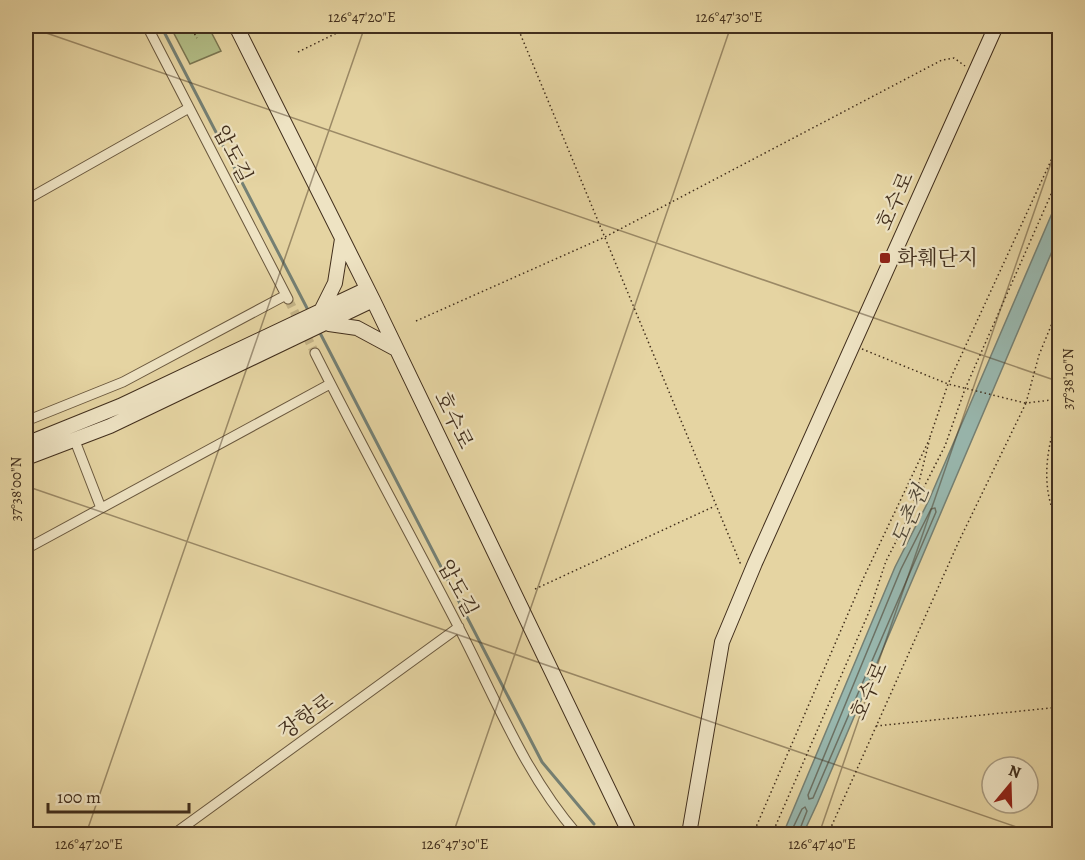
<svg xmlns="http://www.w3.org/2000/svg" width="1085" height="860" font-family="Alegreya,'Noto Serif KR',serif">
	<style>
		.green { fill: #b2bd86; stroke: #7a7651; stroke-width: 1.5 }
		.water { fill: #98b7ae; stroke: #758074; stroke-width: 1.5 }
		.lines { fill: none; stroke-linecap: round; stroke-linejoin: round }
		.shore { stroke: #6c7265; stroke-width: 1.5 }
		.stream { stroke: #758074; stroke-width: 3 }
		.street-tunnel { stroke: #c4b387; stroke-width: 9; stroke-dasharray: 9 4.5; stroke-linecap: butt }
		.street-casing { stroke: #6a583e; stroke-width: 11 }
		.secondary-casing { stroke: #412e1c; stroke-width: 16 }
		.path { stroke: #412e1c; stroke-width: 1.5; stroke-dasharray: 1.5 3; stroke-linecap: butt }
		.street { stroke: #eee3c3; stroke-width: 9 }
		.secondary { stroke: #eee3c3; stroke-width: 14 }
		.ticks { fill: none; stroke: #412e1c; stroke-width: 1.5; stroke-opacity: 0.45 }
		.poi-dot { fill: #8f2418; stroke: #eee3c3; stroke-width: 2 }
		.labels { text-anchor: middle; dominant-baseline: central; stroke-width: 4.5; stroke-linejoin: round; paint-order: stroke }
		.street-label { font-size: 21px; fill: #412e1c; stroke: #eee3c3 }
		.poi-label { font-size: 21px; fill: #412e1c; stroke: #eee3c3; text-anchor: start }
		.water-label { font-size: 22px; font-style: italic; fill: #524939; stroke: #eee3c3 }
		.neatline { fill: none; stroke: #412e1c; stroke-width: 2 }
		.ticks-label { font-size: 15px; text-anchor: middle; fill: #412e1c }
	</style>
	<rect width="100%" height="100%" fill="#e5d4a2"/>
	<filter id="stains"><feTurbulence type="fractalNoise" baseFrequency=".00333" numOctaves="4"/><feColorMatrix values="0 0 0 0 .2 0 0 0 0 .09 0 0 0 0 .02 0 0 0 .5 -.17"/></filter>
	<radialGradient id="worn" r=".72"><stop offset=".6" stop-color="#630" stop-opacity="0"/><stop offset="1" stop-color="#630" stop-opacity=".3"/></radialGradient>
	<path class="green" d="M170 26H208L221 51 190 64Z"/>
	<path class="water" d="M1059 197V235L817 804 803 834H783L895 567 929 500Z"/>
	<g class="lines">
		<path class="shore" d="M935 508 936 512 813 798 809 799 808 795 901 569 931 509Z
			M790 834 802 809 805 807 807 811 798 834"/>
		<path class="stream" d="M161 26 309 312
			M319 331 542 762 594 824"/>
		<path class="street-tunnel" d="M288 299 315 353"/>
		<g class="street-casing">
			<path id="street" d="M147 26 288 299
				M26 200 189 108
				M315 353C361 445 411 535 458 626 495 697 524 773 577 834
				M26 421 123 382 286 295
				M75 441 101 508
				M26 549 330 384
				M174 834 459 627"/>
		</g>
		<g class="secondary-casing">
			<path id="secondary" d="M236 26 373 300 630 834
				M321 311 335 283 342 239
				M329 324 357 328 396 349
				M26 444 120 406 367 289
				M26 458 110 426 373 300
				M689 834 722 642 755 563 996 26"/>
		</g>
		<path class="path" d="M190 26 197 38
			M517 26 741 565
			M1057 26 1060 30
			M298 52 351 26
			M1060 304 1039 355 1026 403 1060 399
			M416 321 605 237 942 60 954 58 965 66
			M862 349 948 384 1025 403
			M1060 411C1046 445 1039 492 1060 525
			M930 437 948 384 1060 141
			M912 510 929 442
			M535 589 715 506
			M876 726 1060 707
			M753 834 863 579 930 438
			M772 834 869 612 886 561 945 446 965 389 1060 174
			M828 834 959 541 1026 403"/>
		<use href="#street" class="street"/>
		<use href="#secondary" class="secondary"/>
	</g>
	<path class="ticks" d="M26 26 1060 382M26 486 1037 834M86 834 365 26M453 834 731 26M819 834 1060 137"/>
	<rect class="poi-dot" x="879" y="252" width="12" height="12" rx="3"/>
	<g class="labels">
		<g class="street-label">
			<text transform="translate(233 154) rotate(63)">압도길</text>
			<text transform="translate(895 201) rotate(-66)">호수로</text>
			<text transform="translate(454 420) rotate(64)">호수로</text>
			<text transform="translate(458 588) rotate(62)">압도길</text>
			<text transform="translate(869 691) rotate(-66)">호수로</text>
			<text transform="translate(306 716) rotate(-36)">장항로</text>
		</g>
		<g class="poi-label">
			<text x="897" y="258">화훼단지</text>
		</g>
		<g class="water-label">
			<text transform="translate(910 516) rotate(-67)">도촌천</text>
		</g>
	</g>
	<rect width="1085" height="860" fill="none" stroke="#e5d4a2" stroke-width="66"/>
	<g transform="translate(1010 785) rotate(19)"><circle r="28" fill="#eee3c3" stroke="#a99b80" stroke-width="1.5"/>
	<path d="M0-4.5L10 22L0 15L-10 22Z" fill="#8f2418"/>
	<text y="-9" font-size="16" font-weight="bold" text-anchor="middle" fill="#412e1c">N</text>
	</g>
	<path d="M48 803v9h141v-9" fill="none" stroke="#412e1c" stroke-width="3"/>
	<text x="57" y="803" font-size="18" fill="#412e1c" stroke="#eee3c3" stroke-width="4.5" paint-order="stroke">100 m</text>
	<rect x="33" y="33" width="1019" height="794" class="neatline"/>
	<g class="ticks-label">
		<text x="362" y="22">126°47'20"E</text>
		<text x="729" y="22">126°47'30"E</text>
		<text transform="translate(1068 379) rotate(-90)" y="5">37°38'10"N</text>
		<text transform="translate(16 489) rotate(-90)" y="5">37°38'00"N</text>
		<text x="89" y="849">126°47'20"E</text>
		<text x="455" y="849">126°47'30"E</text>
		<text x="822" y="849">126°47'40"E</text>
	</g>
	<rect width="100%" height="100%" filter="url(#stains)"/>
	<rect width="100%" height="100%" fill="url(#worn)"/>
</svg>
